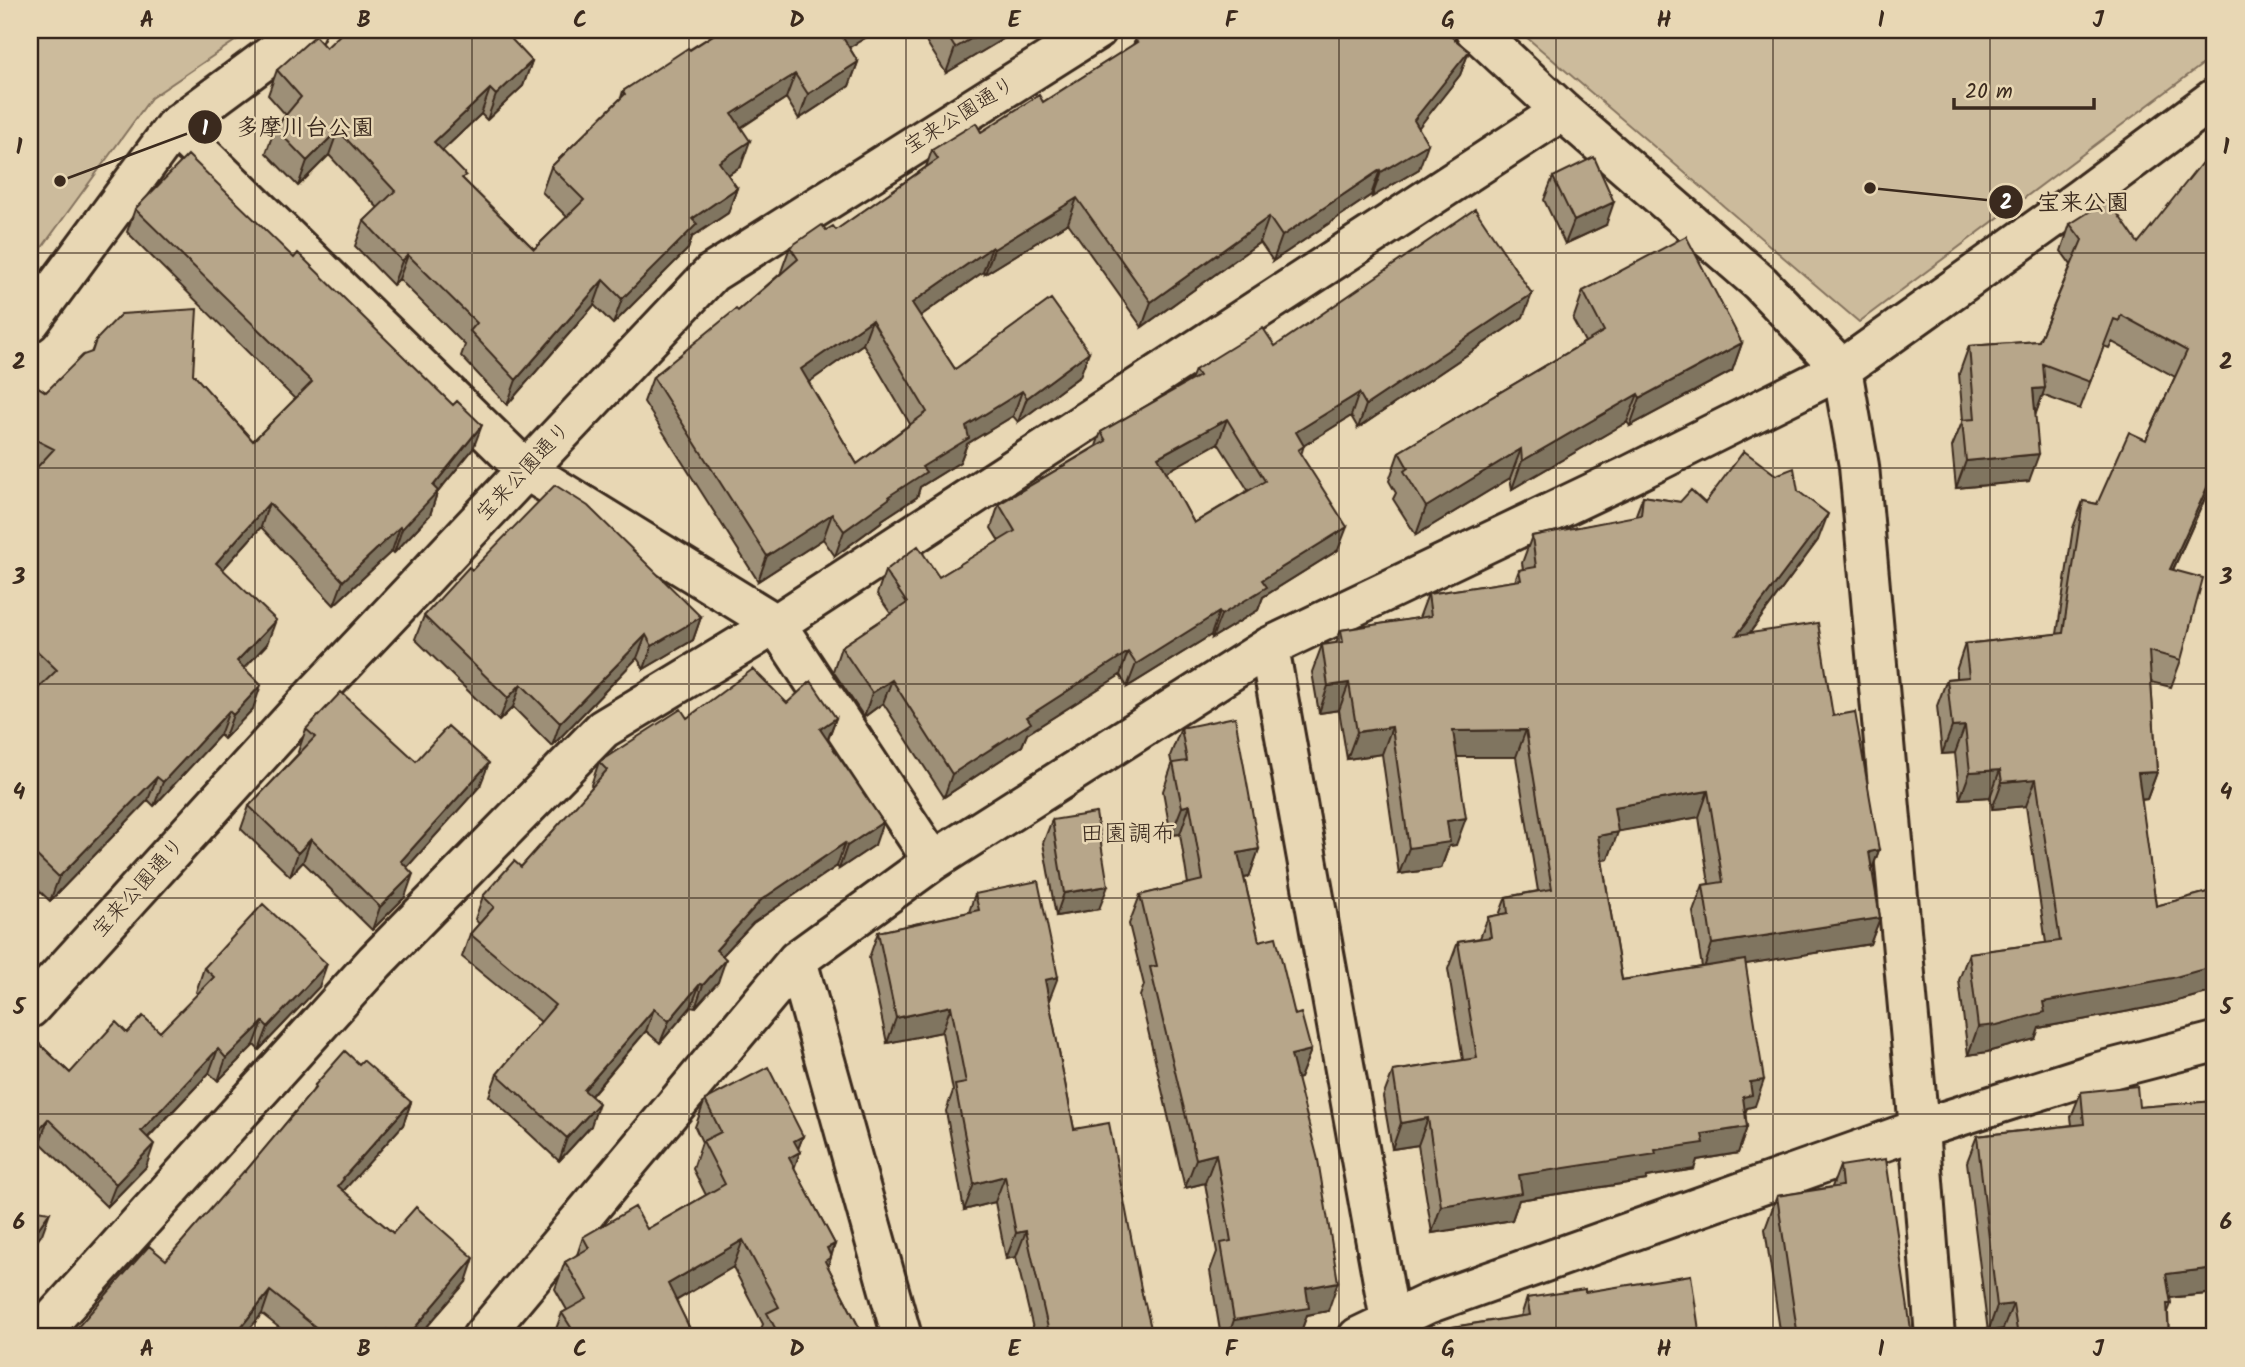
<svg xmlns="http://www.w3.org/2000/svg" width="2245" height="1367" font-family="Kalam,'Klee One',sans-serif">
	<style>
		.green { fill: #ccbb9c; stroke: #84725d; stroke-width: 2 }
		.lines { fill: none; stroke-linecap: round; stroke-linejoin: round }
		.minor-casing { stroke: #3b2a1e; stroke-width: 44 }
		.minor { stroke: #e8d7b4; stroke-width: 38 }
		.wall { fill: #9d8f77; stroke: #3b2a1e; stroke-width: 2; fill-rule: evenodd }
		.shaded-wall { fill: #807461; stroke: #3b2a1e; stroke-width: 2 }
		.building { fill: #b7a68a; stroke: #3b2a1e; stroke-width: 2; fill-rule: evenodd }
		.grid { fill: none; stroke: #3b2a1e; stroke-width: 2; stroke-opacity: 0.55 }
		.labels { text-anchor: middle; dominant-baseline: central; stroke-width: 5; stroke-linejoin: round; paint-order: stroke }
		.street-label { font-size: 21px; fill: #3b2a1e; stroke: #e8d7b4 }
		.quarter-label { font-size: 24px; fill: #3b2a1e; stroke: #e8d7b4 }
		.leader { fill: none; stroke: #3b2a1e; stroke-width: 2.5 }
		.callout-dot { fill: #3b2a1e; stroke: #e8d7b4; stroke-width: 2.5 }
		.mark-label { font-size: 21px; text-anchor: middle; font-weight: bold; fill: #fff }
		.callout-label { font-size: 23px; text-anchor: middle; font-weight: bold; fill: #3b2a1e; stroke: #e8d7b4; stroke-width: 5; stroke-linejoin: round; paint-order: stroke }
		.neatline { fill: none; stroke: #3b2a1e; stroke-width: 2.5 }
		.grid-label { font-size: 23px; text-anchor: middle; font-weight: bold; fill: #3b2a1e }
	</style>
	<rect width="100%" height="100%" fill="#e8d7b4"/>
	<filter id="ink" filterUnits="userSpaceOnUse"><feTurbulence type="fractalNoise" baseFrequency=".0143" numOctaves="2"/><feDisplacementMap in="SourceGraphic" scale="14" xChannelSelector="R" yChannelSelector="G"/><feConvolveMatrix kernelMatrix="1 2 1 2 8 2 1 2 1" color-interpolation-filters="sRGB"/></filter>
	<g filter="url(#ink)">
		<path class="green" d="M30 30H251L151 98 30 264Z
			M1518 30H2215V55L1859 322Z"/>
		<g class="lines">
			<g class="minor-casing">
				<path id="minor" d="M1475 30 1562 111 1760 283 1842 369 1859 466 1919 1129 1935 1337
					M174 127 526 470 776 624 933 861
					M30 322 174 127 305 30
					M1269 647 1393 1337
					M797 960 902 1337
					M30 1008 315 694 712 273 1097 30
					M37 1337 375 962 603 729 776 624 1562 111
					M482 1337 797 960 933 861 1269 647 1632 474 1842 369 2081 198 2215 98
					M1358 1337 1427 1304 1919 1129 2095 1073 2215 1042"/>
			</g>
			<use href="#minor" class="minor"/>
		</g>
		<path class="wall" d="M721 30H879L849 47 858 62 849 86 799 119 786 98 741 128V166L728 175 737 188 728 213 692 237 688 249 613 324 594 305 507 405 461 356 465 345 399 279 393 285 355 246 364 221 378 208 329 155 298 186 266 153 275 128 286 115 268 95 277 70 326 48 532 61 523 86 487 120 481 114 442 151 464 180 534 249 567 217 542 192 551 167 621 98 623 91Z
			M919 30H1018L946 73Z
			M1223 38 1469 51 1460 75 1418 128 1419 169 1372 197 1371 195 1273 261 1260 242 1142 327 1068 223 985 274 983 272 920 316 955 369 1080 376 1018 422 1013 416 967 444 960 462 920 487 917 497 882 520 881 522 835 556 823 539 758 581 644 402 653 377 738 311 781 273V272L790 247 826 230H836L926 167 932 150 981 132 1043 102 1133 45 1135 40ZM863 344 910 424 857 464 808 382Z
			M2215 160V476L2173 570 2181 660 2171 687 2151 682 2157 772 2147 799 2141 800 2156 906 2215 890V991L2162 1005 2039 1028 2035 1039 1987 1052 1968 1055 1959 980 1969 953 2046 943 2026 806 1992 809 1990 797 1960 799 1955 753 1942 754 1937 706 1947 679 1956 678V671L1965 644 2057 634 2073 528 2083 501 2097 504 2146 440 2175 377 2112 342 2109 348 2104 346 2080 409 2042 395 2035 415 2029 481 1956 488 1952 447 1963 420 1959 374 1969 346 2039 341 2071 265 2061 251 2070 224 2138 243Z
			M1553 177 1606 225 1565 244 1544 200Z
			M135 209 473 449 437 493 430 515 394 553 392 551 334 605 261 527 223 569 267 644 244 669 253 709 224 739 220 735 154 806 148 800 50 901 30 882V696L40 686 30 676V475L36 468 30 465V382L46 392 91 353 96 340 193 374 253 441 295 399 127 232Z
			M1583 291 1742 343 1732 371 1630 426 1627 422 1512 489 1510 478 1416 535 1393 499 1396 493 1389 481 1399 452 1585 342 1573 320Z
			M1523 317 1358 428 1351 416 1304 445 1301 455 1338 550 1263 597 1258 610 1212 638 1211 635 1127 687 1120 675 1027 734 1022 746 944 797 883 703 864 717 833 671 841 647 891 614 877 594 885 571 939 577 999 541 991 528 999 504 1096 446 1101 432 1191 380 1195 370 1275 346ZM1218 443 1248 490 1194 523 1166 472Z
			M1798 491 1818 540 1749 634 1833 716 1879 850 1872 870 1880 918 1870 944 1745 964 1755 1106 1747 1108 1745 1113 1747 1127 1738 1153 1697 1160 1694 1169 1647 1177 1646 1180 1519 1200 1512 1220 1432 1233 1418 1145 1392 1149 1383 1097 1393 1071 1463 1060 1448 969 1458 942 1480 938 1488 917 1499 915 1506 897 1538 891 1516 757H1457L1456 845 1449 846 1441 868 1399 874 1382 754 1347 759 1339 710 1319 713 1312 672 1322 645 1336 643 1341 630 1419 618 1428 594 1515 581 1519 570 1523 569 1522 563 1532 536 1635 517 1643 496 1680 502 1705 503ZM1699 817 1709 884 1703 885 1693 912 1702 967 1622 980 1602 860 1608 859 1618 831Z
			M472 570 701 617 693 640 644 669 637 658 552 746 513 707 499 721 415 639 424 616Z
			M787 703 836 718 828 740 875 845 839 869 837 866 753 923 722 956 718 982 695 1008 691 1007 660 1043 646 1031 591 1096V1126L559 1161 489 1096 497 1074 541 1022 462 957 470 934 479 924 475 919 483 896 521 867 593 787 591 785 599 762 687 718Z
			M1181 728 1259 849 1249 877 1244 878 1259 941 1295 1015 1311 1050 1300 1078 1297 1079 1328 1311 1307 1315 1299 1337H1221L1210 1271 1217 1252 1205 1183 1185 1188 1140 996 1144 985 1129 924 1140 895 1188 884 1180 834 1171 835 1163 791 1172 765 1170 756Z
			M306 729 480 786 407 867 405 897 372 930 303 862 290 876 241 829 249 806 299 753 298 752Z
			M1052 820 1099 909 1056 916 1043 843Z
			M975 894 1049 1001 1074 1129 1144 1304 1153 1337H1035L1016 1257 1006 1259 995 1202 964 1210 946 1111 953 1091 942 1032 887 1043 869 958 878 932 969 912Z
			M204 968 319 987 259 1050 254 1045 218 1081 209 1073 148 1138 146 1167 107 1207 40 1142 30 1153V1035L70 1073 127 1033 160 1032 198 994 196 992Z
			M315 1085 411 1102 403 1125 343 1191 393 1233 466 1282 418 1337H291L262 1314 166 1260 245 1172 313 1091Z
			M2081 1092 2139 1107 2215 1101V1293L2170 1298 2171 1304 2168 1312 2169 1337H2004L2003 1329 1988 1332 1967 1162 1977 1136 2072 1125 2071 1117Z
			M705 1100 803 1136 798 1149 794 1168 835 1244 828 1267 864 1337H758L763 1324 733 1267 676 1301 694 1337H553L562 1313 567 1310 555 1289 565 1262 577 1255 583 1237 647 1229 706 1195 693 1169 702 1142 695 1127Z
			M1840 1166 1908 1337H1781L1765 1229 1777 1196 1832 1187Z
			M1585 1292 1700 1337H1449L1453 1327 1521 1316 1527 1298Z"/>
		<path class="shaded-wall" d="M846 30H879L831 58 840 33Z
			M986 30H1018L946 73 955 48Z
			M1469 51 1460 75 1405 145 1414 120Z
			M532 61 523 86 487 120 496 95Z
			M858 62 849 86 799 119 808 94Z
			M795 74 786 98 723 139 732 114Z
			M490 89 481 114 425 167 434 142Z
			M338 130 329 155 298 186 307 161Z
			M750 141 741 166 710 187 719 162Z
			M1428 144 1419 169 1372 197 1381 172Z
			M1380 170 1371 195 1273 261 1282 236Z
			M737 188 728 213 692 237 688 249 613 324 622 299 692 219Z
			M1077 198 1068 223 985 274 994 249Z
			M1614 202 1606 225 1565 244 1574 221Z
			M1269 217 1260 242 1142 327 1151 302Z
			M992 247 983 272 903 328 912 303Z
			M408 255 399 279 393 285 402 261Z
			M603 280 594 305 507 405 516 380Z
			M1532 294 1523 317 1358 428 1366 405Z
			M872 320 863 344 792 394 801 369Z
			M1742 343 1732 371 1630 426 1640 398Z
			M1089 352 1080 376 1018 422 1027 398Z
			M2045 388 2035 416 2033 389Z
			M1022 391 1013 416 967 444 960 462 920 487 917 497 882 520 881 522 835 556 844 531 889 496 966 426Z
			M1359 393 1351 416 1287 456 1296 432Z
			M1638 394 1627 422 1512 489 1522 461Z
			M1227 419 1218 443 1150 481 1158 457Z
			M482 425 473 449 437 493 430 515 394 553 402 529 433 486Z
			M1521 449 1510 478 1416 535 1426 507Z
			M2039 454 2029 481 1956 488 1966 461Z
			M2215 470V476L2161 596 2170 569Z
			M269 503 261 527 207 587 216 563Z
			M832 514 823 539 758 581 767 556Z
			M1828 514 1818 540 1728 662 1737 635Z
			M400 527 392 551 334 605 343 581Z
			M1347 527 1338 550 1263 597 1258 610 1212 638 1221 615 1262 580Z
			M1219 612 1211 635 1127 687 1136 664Z
			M701 617 693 640 644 669 652 646Z
			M276 620 267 644 228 685 237 661Z
			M646 635 637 658 552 746 560 723Z
			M1128 652 1120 675 1027 734 1022 746 944 797 952 774 1027 717Z
			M892 680 883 703 864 717 872 693Z
			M1349 683 1339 710 1319 713 1328 686Z
			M521 684 513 707 499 721 508 698Z
			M261 685 253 709 224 739 233 715Z
			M229 711 220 735 154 806 163 782Z
			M836 718 827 741 820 729Z
			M1965 726 1955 753 1942 754 1952 727Z
			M1392 727 1382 754 1347 759 1357 732Z
			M1526 730 1516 757H1444L1453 731Z
			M489 763 480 786 392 884 401 861Z
			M2000 770 1990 797 1960 799 1970 772Z
			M2157 772 2147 799 2128 801 2138 773Z
			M157 777 148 800 50 901 59 877Z
			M2036 779 2026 806 1992 809 2002 782Z
			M1708 791 1699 817 1604 834 1614 807Z
			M1190 805 1180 834 1171 835 1182 807Z
			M1466 818 1456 845 1449 846 1441 868 1399 874 1409 848 1447 821Z
			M883 822 875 845 839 869 847 846Z
			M1618 832 1608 859 1588 862 1598 836Z
			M311 839 303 862 290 876 298 853Z
			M845 843 837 866 753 923 707 972 716 950 761 900Z
			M1259 849 1249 877 1227 881 1238 853Z
			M1879 850 1869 877V852Z
			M413 874 405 897 372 930 380 907Z
			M1108 886 1099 909 1056 916 1064 893Z
			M1880 918 1870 944 1703 971 1712 944Z
			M726 959 718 982 695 1008 703 985Z
			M327 964 319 987 259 1050 268 1027Z
			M2215 966V991L2162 1005 2039 1028 2035 1039 1987 1052 1968 1055 1978 1027 2043 1002Z
			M1058 977 1048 1003 1045 980Z
			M700 984 691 1007 660 1043 669 1021Z
			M951 1006 942 1032 887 1043 896 1018Z
			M654 1009 646 1031 576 1113 584 1090Z
			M263 1022 254 1045 218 1081 226 1058Z
			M218 1049 209 1073 132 1154 141 1131Z
			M1311 1050 1300 1078 1280 1083 1291 1055Z
			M1764 1080 1755 1106 1747 1108 1742 1122 1743 1097 1750 1082Z
			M411 1102 403 1125 337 1198 338 1186 343 1178Z
			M599 1103 591 1126 559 1161 567 1138Z
			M1428 1118 1418 1145 1392 1149 1401 1123Z
			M48 1119 40 1142 30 1153 37 1132Z
			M1747 1127 1738 1153 1697 1160 1694 1169 1647 1177 1646 1180 1519 1200 1512 1220 1432 1233 1441 1206 1519 1175 1655 1150 1702 1134Z
			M803 1136 796 1154 800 1152 790 1180 779 1185 794 1141Z
			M154 1144 146 1167 107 1207 116 1184Z
			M1216 1154 1205 1183 1185 1188 1196 1159Z
			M1005 1176 995 1202 964 1210 974 1184Z
			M50 1212 42 1234 30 1251V1240Z
			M1026 1231 1016 1257 1006 1259 1016 1233Z
			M743 1240 733 1267 658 1311 668 1284Z
			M835 1244 829 1258 831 1257 821 1284 827 1248Z
			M474 1258 466 1282 418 1337H407Z
			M2215 1268V1293L2157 1299 2166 1274Z
			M1338 1282 1328 1311 1307 1315 1299 1337H1228L1234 1320 1306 1288Z
			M270 1291 262 1314 243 1337H233Z
			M2013 1304 2003 1329 1988 1332 1997 1306Z
			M1911 1329 1908 1337H1852Z"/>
		<path class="building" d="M345 30H503L532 61 496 95 490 89 434 142 466 175 462 178 534 249 584 200 551 167 625 94 623 91 688 48 690 50 721 30H846L840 33 858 62 808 94 795 74 732 114 750 141 719 162 737 188 692 219 697 224 622 299 603 280 516 380 470 331 477 323 408 255 402 261 364 221 395 191 338 130 307 161 275 128 301 97 277 70 315 36 326 48Z
			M944 30H986L955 48Z
			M1154 30H1218L1223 38 1234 30H1443L1469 51 1414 120 1428 144 1381 172 1380 170 1282 236 1269 217 1151 302 1077 198 994 249 992 247 912 303 955 369 1051 299 1089 352 1027 398 1022 391 966 426 969 438 922 467 926 472 889 496 890 498 844 531 832 514 767 556 653 377 736 309 738 311 798 259 790 247 822 225 826 230 833 226 836 230 938 159 932 150 976 123 981 132 1039 95 1043 102 1137 42 1135 40ZM872 320 927 412 857 464 801 369Z
			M188 155 294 258 298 253 453 405 457 401 482 425 433 486 438 491 402 529 400 527 343 581 269 503 216 563 276 620 237 661 261 685 233 715 229 711 163 782 157 777 59 877 30 849V728L34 724 30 720V696L57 670 30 644V475L54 449 30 437V382L46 392 83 355 92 352 96 340 121 314 197 309 193 374 253 441 312 382 135 209Z
			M2208 155 2215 160V470L2170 569 2203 578 2181 660 2149 651 2157 772 2138 773 2156 906 2215 890V966L2172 978 2043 1002 2045 1012 1997 1025 1978 1027 1969 953 2060 941 2036 779 2002 782 2000 770 1970 772 1965 726 1952 727 1947 679 1969 677 1965 644 2063 633 2083 501 2097 504 2129 432 2146 440 2187 351 2121 315 2119 321 2114 319 2090 382 2043 364 2045 388 2033 389 2039 454 1966 461 1962 420 1975 419 1969 346 2039 341 2082 240 2070 224 2108 200 2138 243Z
			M1594 157 1614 202 1574 221 1553 177Z
			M1475 209 1532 294 1366 405 1359 393 1296 432 1304 446 1298 450 1347 527 1262 580 1267 587 1221 615 1219 612 1136 664 1128 652 1027 717 1031 723 952 774 892 680 872 693 841 647 907 603 885 571 918 546 939 577 1015 531 999 504 1106 441 1101 432 1199 376 1195 370 1263 328 1275 346ZM1227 419 1265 481 1194 523 1158 457Z
			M1686 236 1742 343 1640 398 1638 394 1522 461 1521 449 1426 507 1404 471 1408 468 1399 452 1604 331 1583 291Z
			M1744 451 1776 475 1794 468 1798 491 1828 514 1737 635 1818 623 1833 716 1855 712 1879 850 1869 852 1880 918 1712 944 1703 885 1723 882 1708 791 1614 807 1618 832 1598 836 1622 980 1745 960 1764 1080 1750 1082 1752 1095 1743 1097 1747 1127 1702 1134 1704 1143 1655 1150 1656 1154 1519 1175 1522 1193 1441 1206 1428 1118 1401 1123 1393 1071 1477 1058 1458 942 1491 937 1488 917 1508 913 1506 897 1552 889 1526 730 1453 731 1466 818 1447 821 1450 842 1409 848 1392 727 1357 732 1349 683 1328 686 1322 645 1343 642 1341 630 1431 616 1428 594 1521 580 1519 570 1536 567 1532 536 1641 515 1643 496 1680 502 1691 490 1705 503Z
			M555 485 588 506 701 617 652 646 646 635 560 723 521 684 508 698 424 616 469 567 472 570Z
			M753 669 787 703 811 681 836 718 820 729 883 822 847 846 845 843 761 900 716 950 726 959 703 985 700 984 669 1021 654 1009 584 1090 599 1103 567 1138 497 1074 555 1005 470 934 494 907 483 896 514 861 521 867 607 770 599 762 681 709 687 718Z
			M341 692 416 761 448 726 489 763 401 861 413 874 380 907 311 839 298 853 249 806 315 737 306 729Z
			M1235 717 1259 849 1238 853 1259 941 1276 937 1295 1015 1301 1013 1311 1050 1291 1055 1318 1160 1338 1282 1306 1288 1309 1308 1234 1320 1221 1243 1231 1241 1216 1154 1196 1159 1150 967 1157 966 1140 895 1203 880 1190 805 1182 807 1173 763 1187 761 1181 728Z
			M1096 813 1108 886 1064 893 1052 820Z
			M1038 881 1058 977 1045 980 1074 1129 1109 1123 1144 1304 1145 1303 1153 1337H1050L1026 1231 1016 1233 1005 1176 974 1184 955 1085 966 1083 951 1006 896 1018 878 932 979 910 975 894Z
			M263 904 327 964 268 1027 263 1022 226 1058 218 1049 141 1131 154 1144 116 1184 48 1119 37 1132 30 1125V1035L70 1073 116 1022 127 1033 143 1016 160 1032 214 977 204 968Z
			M345 1051 359 1064 363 1060 411 1102 343 1178 344 1179 338 1186 393 1233 416 1207 474 1258 407 1337H395L387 1330 381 1337H328L270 1291 233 1337H69L149 1246 166 1260 244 1171 245 1172 316 1087 315 1085Z
			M768 1067 803 1136 794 1141 800 1152 789 1158 835 1244 827 1248 831 1257 825 1261 864 1337H780L767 1313 779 1307 743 1240 668 1284 694 1337H577L562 1313 587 1299 565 1262 589 1248 583 1237 635 1207 647 1229 725 1184 703 1141 721 1132 705 1100Z
			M2137 1086 2139 1107 2215 1101V1268L2166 1274 2171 1304H2167L2169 1337H2018L2013 1304 1997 1306 1977 1136 2084 1124 2081 1092Z
			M1886 1159 1911 1329 1852 1337H1798L1777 1196 1842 1186 1840 1166Z
			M30 1209 50 1212 30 1240Z
			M1691 1275 1700 1337H1454L1453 1327 1530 1315 1527 1298 1585 1289V1292Z"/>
	</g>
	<path class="grid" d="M255 30V1337M472 30V1337M689 30V1337M906 30V1337M1122 30V1337M1339 30V1337M1556 30V1337M1773 30V1337M1990 30V1337M30 253H2215M30 468H2215M30 684H2215M30 898H2215M30 1114H2215"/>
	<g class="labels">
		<g class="street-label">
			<text transform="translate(960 116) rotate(-32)">宝来公園通り</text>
			<text transform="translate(524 472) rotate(-47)">宝来公園通り</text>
			<text transform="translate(139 888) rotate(-48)">宝来公園通り</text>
		</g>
		<g class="quarter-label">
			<text x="1128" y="834">田園調布</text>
		</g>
	</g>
	<path class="leader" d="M60 181L205 127M1870 188L2006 202"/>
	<g class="callout-dot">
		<circle cx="60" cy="181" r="7"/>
		<circle cx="1870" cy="188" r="7"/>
		<circle cx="205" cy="127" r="18"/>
		<circle cx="2006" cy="202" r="18"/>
	</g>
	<g class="mark-label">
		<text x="205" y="135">1</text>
		<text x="2006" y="209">2</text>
	</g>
	<g class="callout-label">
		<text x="305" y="135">多摩川台公園</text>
		<text x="2083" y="210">宝来公園</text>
	</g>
	<rect width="2245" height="1367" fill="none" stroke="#e8d7b4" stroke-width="77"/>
	<path d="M1954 98v10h140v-10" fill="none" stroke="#3b2a1e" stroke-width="3.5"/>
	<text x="1965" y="98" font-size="21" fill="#3b2a1e" stroke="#e8d7b4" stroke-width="5" paint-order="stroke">20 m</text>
	<rect x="38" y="38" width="2168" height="1290" class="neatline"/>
	<g class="grid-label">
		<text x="147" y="27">A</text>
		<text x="364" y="27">B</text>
		<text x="580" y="27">C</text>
		<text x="797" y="27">D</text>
		<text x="1014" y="27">E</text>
		<text x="1231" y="27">F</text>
		<text x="1448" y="27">G</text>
		<text x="1664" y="27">H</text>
		<text x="1881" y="27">I</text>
		<text x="2098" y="27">J</text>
		<text x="19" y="154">1</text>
		<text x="2226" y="154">1</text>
		<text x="19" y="369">2</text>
		<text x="2226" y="369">2</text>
		<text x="19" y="584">3</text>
		<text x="2226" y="584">3</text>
		<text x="19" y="799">4</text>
		<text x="2226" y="799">4</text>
		<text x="19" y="1014">5</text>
		<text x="2226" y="1014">5</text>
		<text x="19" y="1229">6</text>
		<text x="2226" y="1229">6</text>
		<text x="147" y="1356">A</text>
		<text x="364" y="1356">B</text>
		<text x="580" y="1356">C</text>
		<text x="797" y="1356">D</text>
		<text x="1014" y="1356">E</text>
		<text x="1231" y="1356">F</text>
		<text x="1448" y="1356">G</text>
		<text x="1664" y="1356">H</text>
		<text x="1881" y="1356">I</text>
		<text x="2098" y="1356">J</text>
	</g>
</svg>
